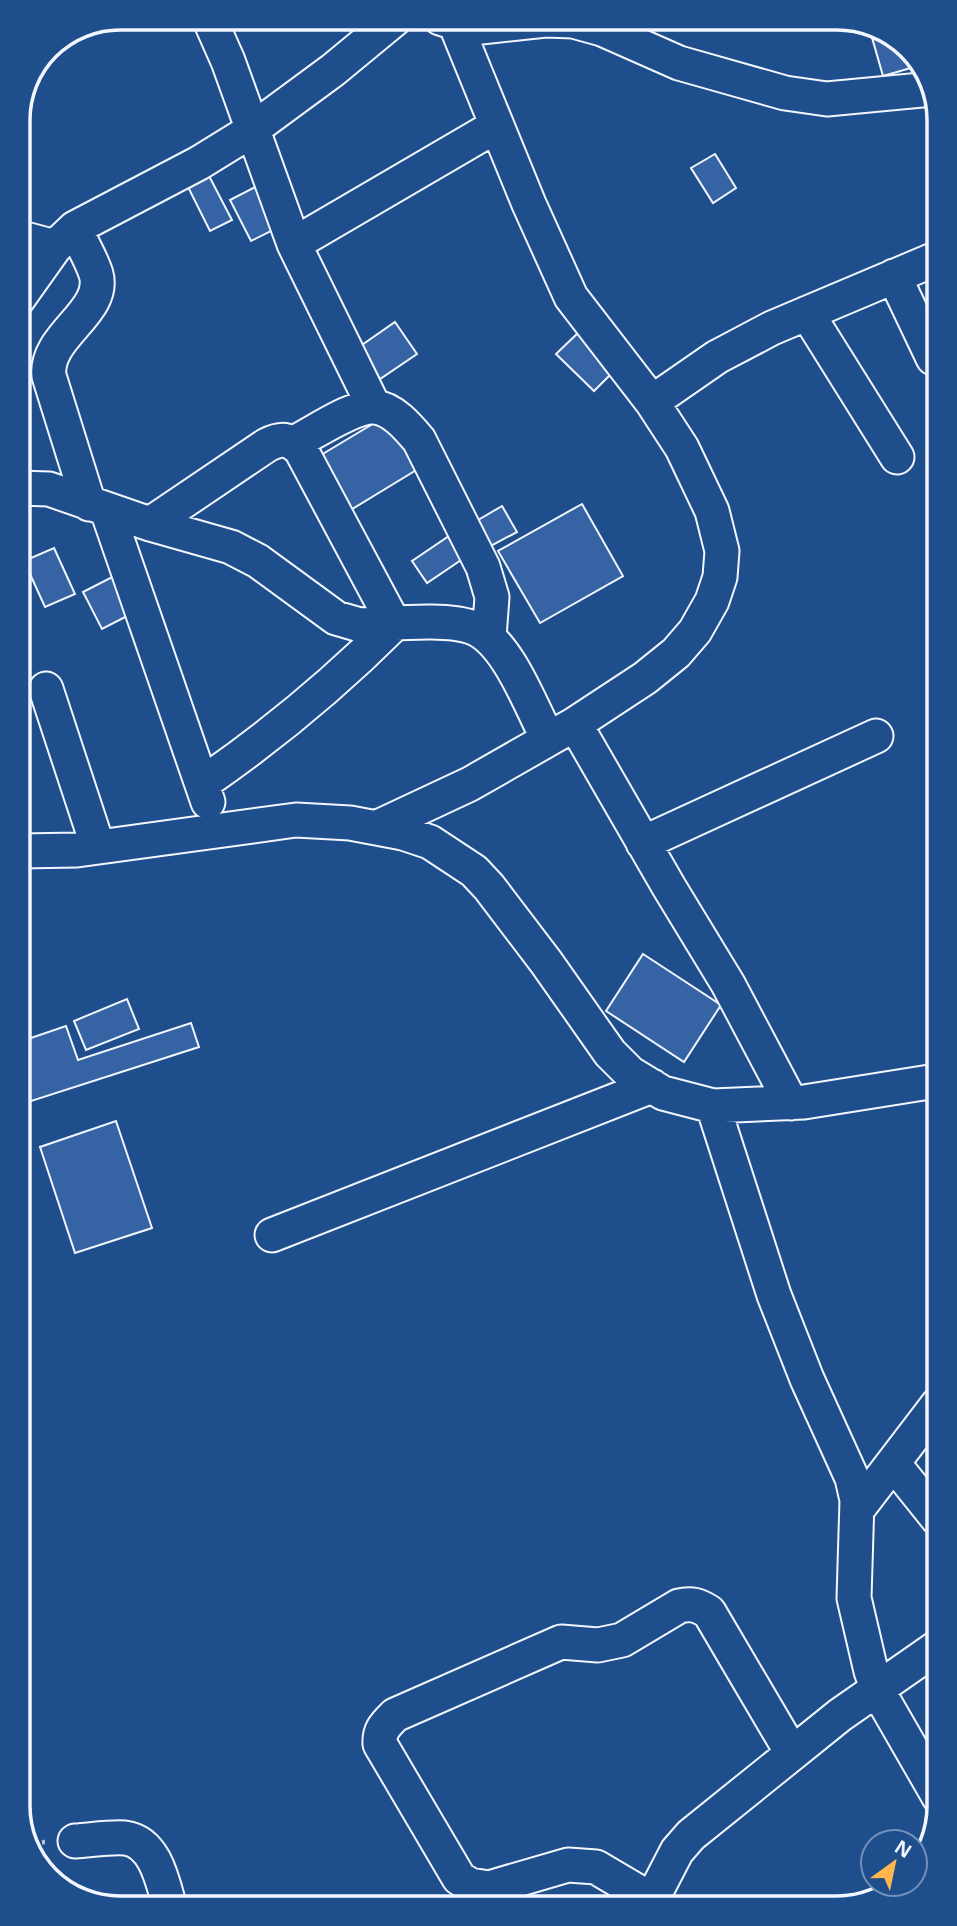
<svg xmlns="http://www.w3.org/2000/svg" width="957" height="1926" font-family="'Noto Sans',sans-serif">
	<style>
		.building { fill: #3563a3; stroke: #f2f6ff; stroke-width: 2 }
		.lines { fill: none; stroke-linecap: round; stroke-linejoin: round }
		.minor-casing { stroke: #f2f6ff; stroke-width: 37 }
		.path { stroke: #b3c4dc; stroke-width: 4.5; stroke-dasharray: 5 3.5; stroke-linecap: butt }
		.minor { stroke: #1f4e8c; stroke-width: 33 }
		.rim { fill: none; stroke: #f2f6ff; stroke-width: 3.5 }
	</style>
	<rect width="100%" height="100%" fill="#1f4e8c"/>
	<path class="building" d="M869 27 899 38 918 66 883 76Z
		M715 154 736 188 713 203 691 168Z
		M208 174 232 220 210 231 187 185Z
		M265 182 287 223 251 241 230 200Z
		M395 322 417 354 380 379 359 347Z
		M580 331 617 368 594 391 556 354Z
		M386 416 418 469 349 511 316 458Z
		M582 504 623 576 540 623 498 551Z
		M502 506 517 532 487 548 473 523Z
		M452 534 467 556 427 583 412 561Z
		M54 548 75 594 45 607 24 561Z
		M116 575 135 612 102 629 83 592Z
		M643 954 721 1005 684 1062 606 1011Z
		M127 999 139 1029 86 1050 74 1021Z
		M191 1023 199 1047 22 1104V1041L66 1026 78 1060Z
		M116 1121 152 1228 75 1253 40 1147Z"/>
	<g class="lines">
		<g class="minor-casing">
			<path id="minor" d="M209 18 228 61 294 244 374 407
				M440 18 472 28 546 20 573 21 602 29 679 63 785 93 827 99 932 89
				M75 228C81 243 91 258 96 274 107 312 44 336 49 376L89 504
				M18 237 55 247
				M294 244 496 126
				M894 276 933 358
				M18 299 55 247 75 228 199 163 246 134 333 70 396 18
				M807 313 897 457
				M652 402 717 357 772 328 933 260
				M294 443C314 433 354 405 375 407 393 409 408 427 419 440L483 567 492 597 489 637
				M19 488 49 489 150 524 231 547 258 561 336 618 360 625C389 624 448 617 474 628 508 642 531 707 548 739
				M107 510 208 802
				M150 524 267 445C281 438 289 438 301 450L394 624C333 685 274 734 203 783
				M46 689 98 847
				M575 724 669 887 728 984 791 1103
				M376 828 470 784 575 724 645 678 676 653 695 631 712 601 720 577 722 551 712 511 682 448 652 402 571 297 529 204 455 23
				M643 843 876 736
				M21 851 77 850 296 820 350 823 403 833 430 842 474 871 489 887 546 962 610 1053 630 1073 663 1093 713 1106 804 1102 936 1081
				M713 1106 774 1295 807 1379 852 1478 857 1500 854 1598 871 1671 878 1691 939 1797
				M272 1235 652 1086
				M893 1463 938 1519
				M857 1510 938 1404
				M75 1841C91 1840 109 1837 125 1838 156 1842 163 1883 170 1908
				M650 1903 677 1851 691 1835 840 1715 939 1646
				M657 1903 596 1867 568 1865 489 1888 470 1885 459 1878 380 1744C379 1730 386 1724 395 1715L561 1642 598 1645 622 1640 679 1606C691 1603 698 1605 709 1612L792 1753"/>
		</g>
		<path class="path" d="M25 1843 45 1842"/>
		<use href="#minor" class="minor"/>
	</g>
	<path d="M0 0H957V1926H0ZM120 30H837A90 90 0 0 1 927 120V1806A90 90 0 0 1 837 1896H120A90 90 0 0 1 30 1806V120A90 90 0 0 1 120 30Z" fill="#1f4e8c" fill-rule="evenodd"/>
	<path class="rim" d="M120 30H837A90 90 0 0 1 927 120V1806A90 90 0 0 1 837 1896H120A90 90 0 0 1 30 1806V120A90 90 0 0 1 120 30Z"/>
	<g transform="translate(894 1863) rotate(33)"><circle r="33" fill="#1f4e8c" stroke="#7391ba" stroke-width="2"/>
	<path d="M0-5L12 26L0 18L-12 26Z" fill="#ffb74d"/>
	<text y="-10" font-size="19" font-weight="bold" text-anchor="middle" fill="#f2f6ff">N</text>
	</g>
</svg>
